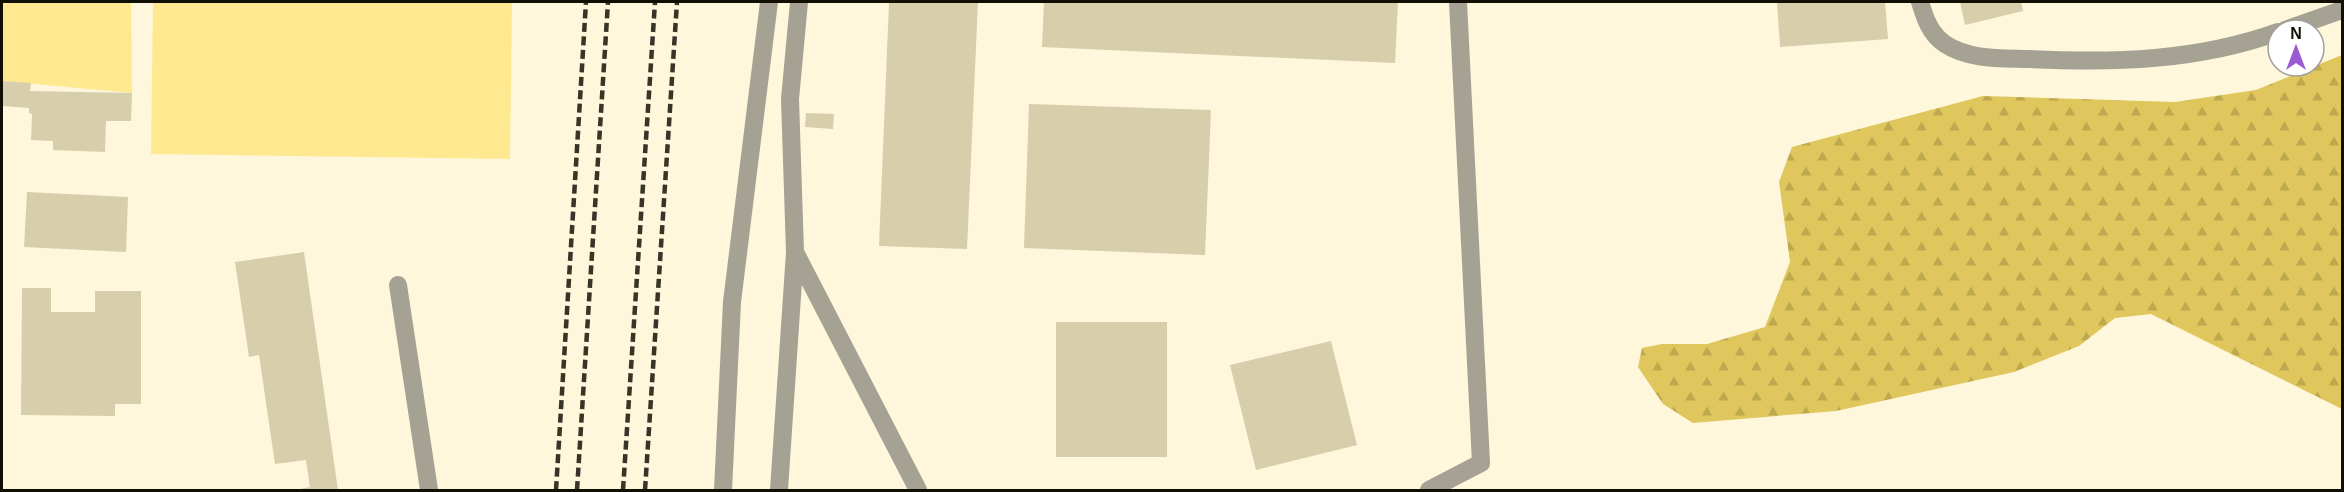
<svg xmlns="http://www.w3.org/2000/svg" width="2344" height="492" font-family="Helvetica,sans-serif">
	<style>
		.green { fill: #fee991 }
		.forest { fill: url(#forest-firs) }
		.building { fill: #d7ceac }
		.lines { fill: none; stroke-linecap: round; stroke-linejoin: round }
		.minor { stroke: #a5a293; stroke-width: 18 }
		.rail { stroke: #383427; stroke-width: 4.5; stroke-dasharray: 9 4.5; stroke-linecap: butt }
	</style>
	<defs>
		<pattern id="forest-firs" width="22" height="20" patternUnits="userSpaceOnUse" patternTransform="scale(1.5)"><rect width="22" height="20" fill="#dfc65d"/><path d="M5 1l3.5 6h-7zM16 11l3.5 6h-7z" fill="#bea94f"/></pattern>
	</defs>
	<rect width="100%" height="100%" fill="#fef7db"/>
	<path class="green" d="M2 2H131L132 93 2 81Z
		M153 2H512L510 159 151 154Z"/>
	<path class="forest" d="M2342 55V409L2151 314 2115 318 2079 346 2014 372 1836 411 1693 423 1663 404 1638 367 1642 348 1662 344H1707L1765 327 1790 262 1779 182 1792 147 1983 96 2175 102 2256 90Z"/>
	<path class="building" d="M889 2H978L967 249 879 246Z
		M1044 2H1398L1395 63 1042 47Z
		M1777 2H1885L1888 39 1780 47Z
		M1960 2H2021L2023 11 1965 25Z
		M2 81 31 83 30 91 132 93 131 121H106L105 152 53 150V141L31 140 32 114 29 113V108L2 106Z
		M1029 104 1211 110 1205 255 1024 248Z
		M806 113 834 114 833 129 805 127Z
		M27 192 128 197 126 252 24 247Z
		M304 252 338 490H295L310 487 306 460 275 464 259 355 249 357 235 262Z
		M22 288H51V312H95V291H141V404H115V416L21 415Z
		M1056 322H1167V457H1056Z
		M1331 341 1357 445 1256 470 1230 365Z"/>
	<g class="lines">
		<path class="minor" d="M1920 2C1925 18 1930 34 1945 44 1969 60 2002 58 2029 59 2115 63 2197 61 2278 32
			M2285 30 2342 10
			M795 252 918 490
			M398 285 429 490
			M723 490 732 302 769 2
			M779 490 795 252 790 99 799 2
			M1429 490 1481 463 1458 2"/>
		<path class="rail" d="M556 490 586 2
			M577 490 608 2
			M623 490 655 2
			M645 490 677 2"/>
	</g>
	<rect width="2344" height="492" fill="none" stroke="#110e04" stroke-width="6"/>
	<g transform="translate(2296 48)"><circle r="28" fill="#ffffff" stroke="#a09f9b" stroke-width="1.5"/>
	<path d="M0-4.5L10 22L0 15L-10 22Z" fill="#9b5cd3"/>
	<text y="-9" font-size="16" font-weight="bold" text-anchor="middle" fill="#110e04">N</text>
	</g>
</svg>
